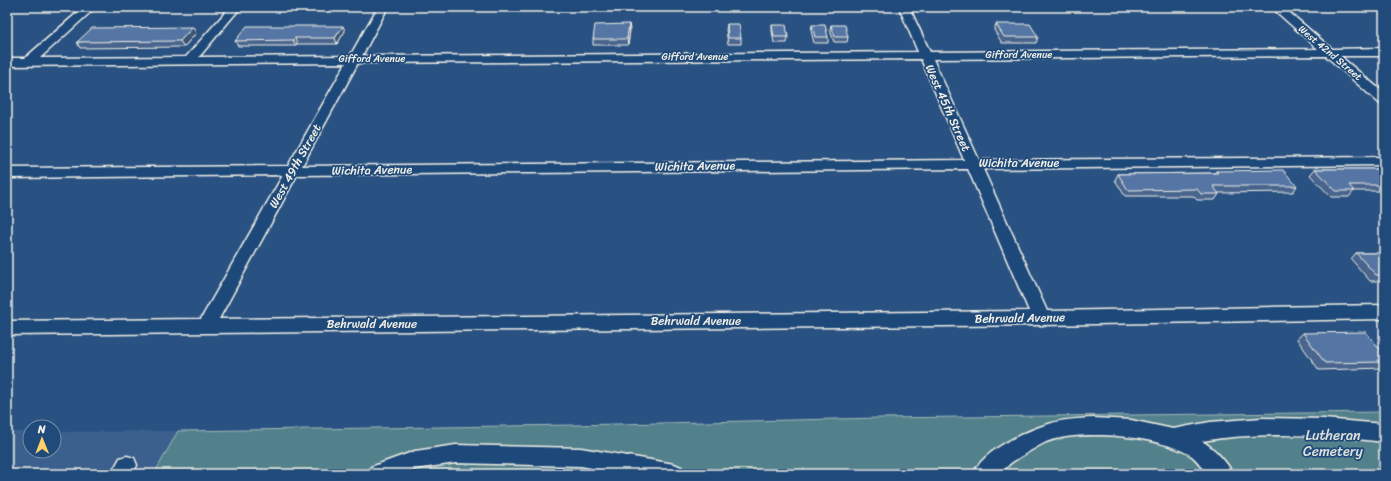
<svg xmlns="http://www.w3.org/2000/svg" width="1391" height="481" font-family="Sriracha,sans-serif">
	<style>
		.built { fill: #3a608e }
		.green { fill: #52818b; stroke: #a3b9ba }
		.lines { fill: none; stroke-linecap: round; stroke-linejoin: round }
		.minor-casing { stroke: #f4f1e8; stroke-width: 3 }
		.minor { fill: #1f4a7a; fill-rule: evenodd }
		.wall { fill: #48658d; stroke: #f4f1e8 }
		.shaded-wall { fill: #3b5373; stroke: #f4f1e8 }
		.building { fill: #5476a4; stroke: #f4f1e8 }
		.labels { text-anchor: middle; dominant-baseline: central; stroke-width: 3.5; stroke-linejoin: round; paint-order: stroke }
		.far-street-label { font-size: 10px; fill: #f4f1e8; stroke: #1f4a7a }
		.street-label { font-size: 12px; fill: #f4f1e8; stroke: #1f4a7a }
		.near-park-label { font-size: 14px; fill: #dce0da; stroke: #1f4a7a }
	</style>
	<rect width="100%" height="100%" fill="#295282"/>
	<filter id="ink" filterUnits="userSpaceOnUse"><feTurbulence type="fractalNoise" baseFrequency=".025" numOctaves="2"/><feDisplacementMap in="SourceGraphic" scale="8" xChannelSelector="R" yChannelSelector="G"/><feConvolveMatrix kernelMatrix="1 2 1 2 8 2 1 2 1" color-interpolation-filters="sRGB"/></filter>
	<g filter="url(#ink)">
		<path class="built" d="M178 431 153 474H7V432H30V451H54V432Z"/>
		<path class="green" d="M1384 412V474H154L178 431 573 425 879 418Z"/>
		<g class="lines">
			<g class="minor-casing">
				<path id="minor" d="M84 7H96L40 58 186 57 230 7H241L199 57 350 56 378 7H388L362 56 918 52 899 7H909L930 52 1318 49 1271 7H1283L1332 49 1384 48V56H1340L1384 93V104L1379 103 1326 56 933 59 979 160 1384 157V165L983 169 1047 311 1384 305V319L1041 325 7 335V321L201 319 283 175 7 178V168L288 166 346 63 7 66V58H25ZM921 59 964 160 302 166 358 63ZM968 169 1029 311 219 319 297 175Z
					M1093 418 1131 420 1173 429 1210 422 1262 418 1323 419 1384 424V442C1324 435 1262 431 1202 441 1214 448 1227 462 1233 474H1208C1203 468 1198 461 1192 456 1161 436 1081 428 1046 442 1034 448 1023 455 1012 462 1008 465 1003 472 998 474 992 476 980 474 973 474 984 450 1025 431 1049 424 1063 419 1078 419 1093 418Z
					M456 445 581 448 674 464 681 467 685 474H623L581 466 456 463 415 469 403 474H367L371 467 415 451Z
					M127 456 134 458 137 465 133 474H111L120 458Z"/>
			</g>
			<use href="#minor" class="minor"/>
		</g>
		<path class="wall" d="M629 24 630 30 628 45H593V39Z
			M727 24 741 38V44H728L726 30Z
			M996 24 1038 37 1036 43H1002L994 30Z
			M772 25 788 37 787 43H774L772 31Z
			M812 25 828 37V43H814L811 31Z
			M831 25 848 37 847 42H834L830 30Z
			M345 31 337 44H297L296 46H238L235 41Z
			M196 33 184 47 80 48 77 42Z
			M1315 169H1384V191H1354L1349 197H1331L1310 175Z
			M1216 171 1297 186 1293 192 1218 193 1219 194 1215 200H1197L1193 196H1125L1115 180 1118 174 1214 173Z
			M1356 253H1384V281H1370L1351 259Z
			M1303 333 1384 354V368L1319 370 1297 339Z"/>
		<path class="shaded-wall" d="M629 24 630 30 628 45 627 39Z
			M343 26 345 31 337 44 335 38Z
			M193 27 196 33 184 47 180 41Z
			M295 38 297 44 296 46 293 40Z"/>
		<path class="building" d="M629 24 627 39H593L595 25Z
			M727 24H739L741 38H728Z
			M996 24H1030L1038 37H1004Z
			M772 25H786L788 37H774Z
			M812 25H825L828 37H815Z
			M831 25H845L848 37H835Z
			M247 26H343L335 38H295L293 40 235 41Z
			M193 27 180 41 77 42 92 28Z
			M1315 169H1384V185H1349L1354 191H1336Z
			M1283 170 1297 186H1213L1219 194H1201L1197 189 1128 190 1118 174 1218 173 1216 171Z
			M1356 253H1384V275H1376Z
			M1366 332 1384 354V362L1325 363 1303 333Z"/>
	</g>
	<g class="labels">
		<g class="far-street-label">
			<text transform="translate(1330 53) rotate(40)">West 42nd Street</text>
			<text x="1019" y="55">Gifford Avenue</text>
			<text x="695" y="57">Gifford Avenue</text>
			<text x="372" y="59">Gifford Avenue</text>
		</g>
		<g class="street-label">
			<text transform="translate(948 108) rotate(66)">West 45th Street</text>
			<text x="1019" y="163">Wichita Avenue</text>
			<text transform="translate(295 166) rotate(-61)">West 49th Street</text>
			<text transform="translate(695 166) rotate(-1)">Wichita Avenue</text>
			<text transform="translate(372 170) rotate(-1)">Wichita Avenue</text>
			<text transform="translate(1020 318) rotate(-1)">Behrwald Avenue</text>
			<text x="696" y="321">Behrwald Avenue</text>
			<text x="372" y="324">Behrwald Avenue</text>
		</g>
		<g class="near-park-label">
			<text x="1333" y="435">Lutheran<tspan x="1333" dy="16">Cemetery</tspan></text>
		</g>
	</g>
	<rect width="1391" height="481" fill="none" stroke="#1f4a7a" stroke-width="24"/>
	<rect x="12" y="12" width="1367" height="457" fill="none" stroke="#f4f1e8" stroke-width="1.5" filter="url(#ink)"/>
	<g transform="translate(42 439) rotate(359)"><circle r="19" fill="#1f4a7a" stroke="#748da6"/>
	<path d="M0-3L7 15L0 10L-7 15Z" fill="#ffd166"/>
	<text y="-6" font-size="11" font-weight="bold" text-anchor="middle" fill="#f4f1e8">N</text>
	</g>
</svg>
